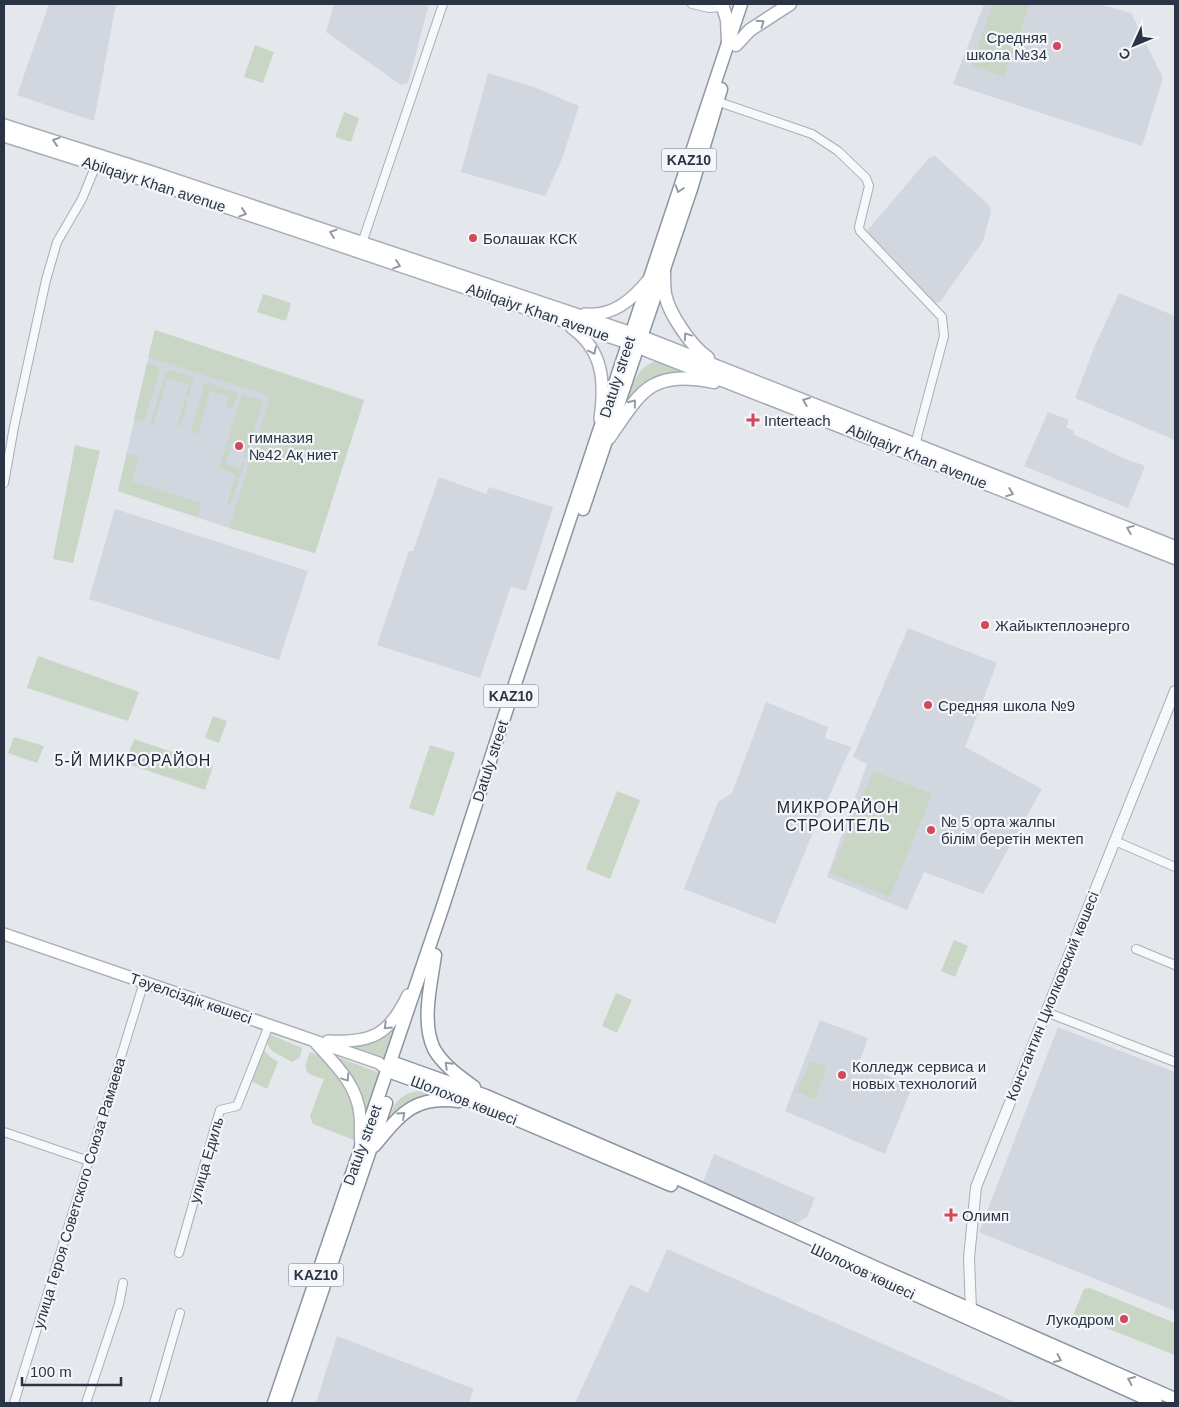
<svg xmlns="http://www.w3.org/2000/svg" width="1179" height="1407" font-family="Helvetica,sans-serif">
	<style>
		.built { fill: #d2d6de }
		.green { fill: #c9d6c5 }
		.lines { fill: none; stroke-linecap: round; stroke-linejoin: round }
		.minor-casing { stroke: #a9aeb7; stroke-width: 10 }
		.tertiary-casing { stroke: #a9aeb7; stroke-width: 12 }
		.secondary-casing { stroke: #a9aeb7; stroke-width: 14 }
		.primary-casing { stroke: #a3abb8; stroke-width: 15 }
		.trunk-casing { stroke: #8b94a3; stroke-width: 15 }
		.minor { stroke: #f7f8fa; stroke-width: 8 }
		.tertiary { stroke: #f7f8fa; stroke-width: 10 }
		.secondary { stroke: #fff; stroke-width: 11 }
		.primary { stroke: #fff; stroke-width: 12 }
		.trunk { stroke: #fff; stroke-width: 12 }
		.oneway { stroke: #959aa2 }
		.poi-dot { fill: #d1495b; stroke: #f4f6f9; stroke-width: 2 }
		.labels { text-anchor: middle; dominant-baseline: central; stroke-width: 4.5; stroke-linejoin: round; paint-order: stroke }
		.shield { fill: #f4f6f9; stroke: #676e7b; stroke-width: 1 }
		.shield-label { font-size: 14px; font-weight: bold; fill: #2b3445 }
		.poi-label { font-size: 15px; fill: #2b3445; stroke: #f4f6f9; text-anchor: start }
		.street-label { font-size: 15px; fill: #2b3445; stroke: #f4f6f9 }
		.neighbourhood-label { font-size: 16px; letter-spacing: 1px; fill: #1d2536; stroke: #f4f6f9 }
	</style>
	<rect width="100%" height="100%" fill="#e4e7ec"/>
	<path class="built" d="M49 4H116L94 121 17 95Z
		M334 4H429L408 83 401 85 326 32Z
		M984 4H1099L1131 13 1163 78 1142 146 953 84Z
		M488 73 536 88 579 106 562 159 545 196 461 172Z
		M935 156 990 206 991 212 983 241 940 302 934 303 868 236 867 231 929 158Z
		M1119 293 1175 316V440L1075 398 1094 348Z
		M155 330 364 400 315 553 226 527 118 491Z
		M1048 412 1069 420 1066 427 1074 431 1073 434 1125 459 1145 466 1128 508 1024 466Z
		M439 477 486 494 489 487 553 507 526 591 511 586 480 678 377 645 409 551H413Z
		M115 509 308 571 279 660 89 599Z
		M908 628 997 663 965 747 1042 789 983 894 924 872 907 910 827 877 867 764 853 757Z
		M766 702 828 727 825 738 851 747 814 830 775 924 684 889 718 802 732 793Z
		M820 1020 868 1038 859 1063 912 1087 885 1154 785 1111Z
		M1058 1027 1175 1072V1311L979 1232Z
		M714 1154 815 1198 807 1217 795 1224 703 1182Z
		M667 1249 1017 1403H579L576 1401 630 1284 648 1293Z
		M337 1336 474 1389 469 1402 471 1403H316Z"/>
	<path class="green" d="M993 4H1030L1004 77 971 65Z
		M255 45 274 52 263 83 244 77Z
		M344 112 359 118 351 142 335 137Z
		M263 294 291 303 286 321 257 312Z
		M155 330 364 400 315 553 229 528 269 401V398L264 394 148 357Z
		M659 361 705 377 682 375 626 406C632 388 636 364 659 361Z
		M147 363 157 366 160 371 145 419 141 421 134 419Z
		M171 370 194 378 189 396 186 395 185 399 188 400 181 425 177 427 189 385 168 378 153 425 151 423V420L165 375Z
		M205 382 238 393 233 409 226 406 229 396 210 391 198 434 192 432 191 430Z
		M242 394 261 400 263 402 246 459 243 458 246 449 232 444 226 464 240 469 243 461 245 462 230 505 227 504 236 475 219 468Z
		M75 445 100 451 73 563 53 559Z
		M127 453 139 457 132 481 201 503 197 517 118 491Z
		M38 656 139 692 128 721 27 688Z
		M213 716 227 721 219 743 205 738Z
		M14 737 44 746 37 763 8 753Z
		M134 739 213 766 205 790 125 763Z
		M430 745 455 753 434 816 409 808Z
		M873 771 932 794 890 897 830 873Z
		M617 791 640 800 610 879 586 869Z
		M954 940 968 946 955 977 941 971Z
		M616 993 632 1000 617 1033 602 1026Z
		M402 1014 387 1059 340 1044 350 1045Z
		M271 1035 302 1048 300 1057 292 1062 272 1051 265 1041 267 1037Z
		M262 1048 269 1056 278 1062 267 1089 251 1081Z
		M310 1052 322 1057 333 1066 353 1099 356 1132 354 1140 313 1124 310 1116 324 1079C304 1073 302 1073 310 1052Z
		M327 1053 382 1074 362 1132 363 1114Z
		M810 1061 827 1067 815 1099 797 1092Z
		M424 1090 441 1097 385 1129C393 1106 396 1093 424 1090Z
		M1090 1288 1175 1323V1355L1073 1315 1084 1289Z"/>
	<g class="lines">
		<g class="minor-casing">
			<path id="minor" d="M692 4 709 8 723 7
				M713 100 812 134 838 151 866 178 869 186 859 227 860 231 942 317 944 336 917 437 916 448
				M361 246 443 4
				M4 483 14 427 46 280 57 242 82 199 96 165 97 160
				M1115 841 1175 867
				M1136 949 1175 965
				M1046 1012 1175 1062
				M4 1132 89 1161
				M179 1253 220 1110 237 1106 269 1025
				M14 1403 144 982
				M86 1403 119 1304 123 1283
				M154 1403 180 1313"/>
		</g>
		<g class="tertiary-casing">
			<path id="tertiary" d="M971 1310 969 1258 976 1187 1175 691"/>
		</g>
		<g class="secondary-casing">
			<path id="secondary" d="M4 125 152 172 632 333
				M4 136 181 192 628 343
				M585 314C613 317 633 299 649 279
				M572 328C604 351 605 383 600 419
				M4 934 379 1063 388 1071
				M328 1041C372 1043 389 1035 408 995
				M315 1042C335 1064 357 1084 360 1115 361 1125 360 1136 361 1147"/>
		</g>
		<g class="primary-casing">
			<path id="primary" d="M722 4 727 20 728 43
				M736 45 750 30 790 4
				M664 270C664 278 664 286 665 294 669 314 691 346 708 358
				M632 333 1175 547
				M628 343 1175 558
				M609 438C642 390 650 370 714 382"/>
		</g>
		<g class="trunk-casing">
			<path id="trunk" d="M583 509 691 189 721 89
				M435 955C431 984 421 1022 434 1049 443 1065 460 1077 474 1087
				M391 1062 486 1096 688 1183 881 1270 1175 1399
				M388 1071 483 1105 671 1185
				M374 1146C401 1114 414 1095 459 1101
				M885 1281 1156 1403
				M274 1403 443 906 512 693 741 4
				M284 1403 386 1103"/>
		</g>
		<use href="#minor" class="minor"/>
		<use href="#tertiary" class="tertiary"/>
		<use href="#secondary" class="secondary"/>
		<use href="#primary" class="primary"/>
		<use href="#trunk" class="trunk"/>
	</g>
	<defs><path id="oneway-chevron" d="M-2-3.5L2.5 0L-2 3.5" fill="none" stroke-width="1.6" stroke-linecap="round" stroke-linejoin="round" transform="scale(1.25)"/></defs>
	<g class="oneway">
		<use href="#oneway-chevron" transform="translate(761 23) rotate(-35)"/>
		<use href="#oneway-chevron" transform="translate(56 141) rotate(-162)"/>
		<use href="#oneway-chevron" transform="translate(679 189) rotate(108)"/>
		<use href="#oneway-chevron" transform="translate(243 213) rotate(18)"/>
		<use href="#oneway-chevron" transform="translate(333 233) rotate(-161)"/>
		<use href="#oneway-chevron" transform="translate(397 265) rotate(19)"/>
		<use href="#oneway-chevron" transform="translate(687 336) rotate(-124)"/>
		<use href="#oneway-chevron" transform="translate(593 351) rotate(64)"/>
		<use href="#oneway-chevron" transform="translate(806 401) rotate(-158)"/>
		<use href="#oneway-chevron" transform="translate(633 403) rotate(-51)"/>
		<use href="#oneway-chevron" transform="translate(1010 493) rotate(21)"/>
		<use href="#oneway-chevron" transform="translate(1130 529) rotate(-158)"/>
		<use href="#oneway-chevron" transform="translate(387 1026) rotate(136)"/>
		<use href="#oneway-chevron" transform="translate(448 1065) rotate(-135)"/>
		<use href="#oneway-chevron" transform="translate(346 1078) rotate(56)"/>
		<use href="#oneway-chevron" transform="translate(402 1115) rotate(-42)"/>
		<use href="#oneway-chevron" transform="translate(1058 1359) rotate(24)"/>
		<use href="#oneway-chevron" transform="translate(1131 1380) rotate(-156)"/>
	</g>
	<g class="poi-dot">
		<circle cx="1057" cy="46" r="5"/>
		<circle cx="473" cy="238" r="5"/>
		<path d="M750.5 412.5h5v5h5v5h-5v5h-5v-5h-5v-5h5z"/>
		<circle cx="239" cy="446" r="5"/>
		<circle cx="985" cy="625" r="5"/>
		<circle cx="928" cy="705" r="5"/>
		<circle cx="931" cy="830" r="5"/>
		<circle cx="842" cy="1075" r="5"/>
		<path d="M948.5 1207.5h5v5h5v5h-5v5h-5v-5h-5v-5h5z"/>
		<circle cx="1124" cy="1319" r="5"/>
	</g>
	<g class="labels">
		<g class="shield">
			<rect x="661.5" y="148.5" width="55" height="23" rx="4"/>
			<rect x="483.5" y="684.5" width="55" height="23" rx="4"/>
			<rect x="288.5" y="1263.5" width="55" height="23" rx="4"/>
		</g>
		<g class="shield-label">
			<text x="689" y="160">KAZ10</text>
			<text x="511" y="696">KAZ10</text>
			<text x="316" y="1275">KAZ10</text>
		</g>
		<g class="poi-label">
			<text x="1047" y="37" text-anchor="end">Средняя<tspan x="1047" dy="17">школа №34</tspan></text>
			<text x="483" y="238">Болашак КСК</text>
			<text x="764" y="420">Interteach</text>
			<text x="249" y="437">гимназия<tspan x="249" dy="17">№42 Ақ ниет</tspan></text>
			<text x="995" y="625">Жайыктеплоэнерго</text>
			<text x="938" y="705">Средняя школа №9</text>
			<text x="941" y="821">№ 5 орта жалпы<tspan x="941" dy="17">білім беретін мектеп</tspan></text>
			<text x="852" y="1066">Колледж сервиса и<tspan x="852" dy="17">новых технологий</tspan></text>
			<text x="962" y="1215">Олимп</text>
			<text x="1114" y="1319" text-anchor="end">Лукодром</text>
		</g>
		<g class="street-label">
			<text transform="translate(154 184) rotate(18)">Abilqaiyr Khan avenue</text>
			<text transform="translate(538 312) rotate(19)">Abilqaiyr Khan avenue</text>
			<text transform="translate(617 377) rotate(-72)">Datuly street</text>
			<text transform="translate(917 456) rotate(22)">Abilqaiyr Khan avenue</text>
			<text transform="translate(490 761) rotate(-72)">Datuly street</text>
			<text transform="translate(1052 996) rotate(-68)">Константин Циолковский көшесі</text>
			<text transform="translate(191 998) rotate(19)">Тәуелсіздік көшесі</text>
			<text transform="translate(464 1100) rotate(21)">Шолохов көшесі</text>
			<text transform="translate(362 1145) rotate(-70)">Datuly street</text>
			<text transform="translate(206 1160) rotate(-74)">улица Едиль</text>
			<text transform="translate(79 1193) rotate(-73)">улица Героя Советского Союза Рамаева</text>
			<text transform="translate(863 1271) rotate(25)">Шолохов көшесі</text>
		</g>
		<g class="neighbourhood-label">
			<text x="133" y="760">5-Й МИКРОРАЙОН</text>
			<text x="838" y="807">МИКРОРАЙОН<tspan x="838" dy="18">СТРОИТЕЛЬ</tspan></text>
		</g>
	</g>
	<rect width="1179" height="1407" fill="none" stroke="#2b3445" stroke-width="10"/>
	<g transform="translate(1134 45) rotate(226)" stroke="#f4f6f9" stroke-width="4" paint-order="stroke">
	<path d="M0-4L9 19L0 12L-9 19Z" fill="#2b3445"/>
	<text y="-8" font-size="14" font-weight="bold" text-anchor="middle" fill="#2b3445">С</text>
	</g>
	<path d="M22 1377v8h99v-8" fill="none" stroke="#2b3445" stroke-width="2.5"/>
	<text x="30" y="1377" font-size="15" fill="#2b3445" stroke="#f4f6f9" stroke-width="4" paint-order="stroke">100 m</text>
</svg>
